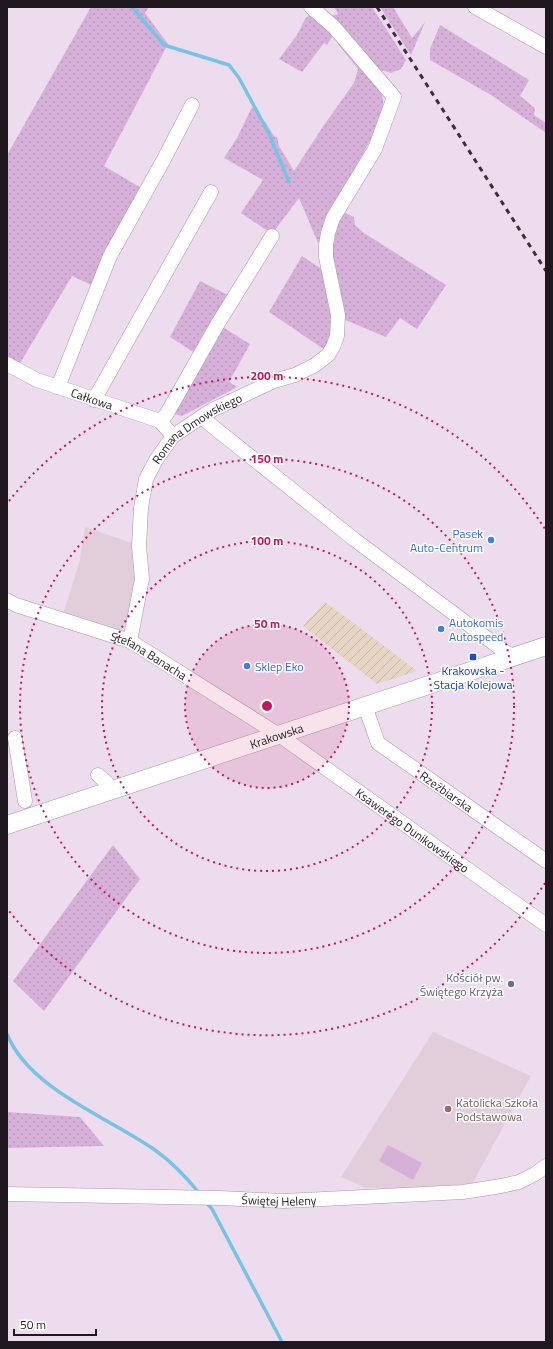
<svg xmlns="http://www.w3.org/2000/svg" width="553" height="1349" font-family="'Titillium Web',sans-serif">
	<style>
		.industrial { fill: url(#industrial-furrows) }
		.education { fill: #e2cddb }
		.green { fill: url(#green-dots) }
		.pitch { fill: #d7b0d9 }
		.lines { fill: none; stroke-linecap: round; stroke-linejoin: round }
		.stream { stroke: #78c2e5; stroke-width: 3.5 }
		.minor-casing { stroke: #a799a8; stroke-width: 15 }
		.major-casing { stroke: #a799a8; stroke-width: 19 }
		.minor { stroke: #fff; stroke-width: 14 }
		.major { stroke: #fff; stroke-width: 18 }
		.rail { stroke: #393139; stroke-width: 3; stroke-dasharray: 5 5; stroke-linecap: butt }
		.ring { fill: none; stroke: #c2185b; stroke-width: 2; stroke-dasharray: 2 4 }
		.shop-dot { fill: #3f7fe0; stroke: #fff; stroke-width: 1.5 }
		.transit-dot { fill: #1a4fb4; stroke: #fff; stroke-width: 1.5 }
		.worship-dot { fill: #6b7280; stroke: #fff; stroke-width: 1.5 }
		.education-dot { fill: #8d6e63; stroke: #fff; stroke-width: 1.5 }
		.labels { text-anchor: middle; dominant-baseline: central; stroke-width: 3; stroke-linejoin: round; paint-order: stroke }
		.street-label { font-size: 12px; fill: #1f191f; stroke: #fff }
		.shop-label { font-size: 12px; fill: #366cbe; stroke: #fff; text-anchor: start }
		.transit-label { font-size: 12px; fill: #164399; stroke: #fff }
		.worship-label { font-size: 12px; fill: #5b616d; stroke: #fff; text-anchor: end }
		.education-label { font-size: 12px; fill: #785e54; stroke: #fff; text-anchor: start }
		.centre { fill: #c2185b; stroke: #fff; stroke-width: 2 }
		.ring-label { font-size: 12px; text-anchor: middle; font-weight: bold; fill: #c2185b; stroke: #fff; stroke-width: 3; stroke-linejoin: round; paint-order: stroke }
	</style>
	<defs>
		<pattern id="industrial-furrows" width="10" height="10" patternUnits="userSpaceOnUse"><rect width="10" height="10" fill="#e6d5c4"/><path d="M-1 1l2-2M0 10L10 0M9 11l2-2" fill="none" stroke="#c5b6a8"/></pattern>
		<pattern id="green-dots" width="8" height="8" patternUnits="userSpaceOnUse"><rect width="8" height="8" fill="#d7b0d9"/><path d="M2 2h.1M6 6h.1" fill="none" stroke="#b897ba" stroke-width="1.8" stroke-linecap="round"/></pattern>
	</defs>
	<rect width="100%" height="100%" fill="#ecdced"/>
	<path class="industrial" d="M325 602 343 615 417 671 377 684 303 626Z"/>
	<path class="education" d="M85 527 132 543 135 575 131 612 121 630 63 614 80 560Z
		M433 1032 531 1076 472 1184 404 1188H366L341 1177Z"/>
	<path class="green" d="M91 7H149L145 13 168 44 104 166 143 189 91 285 72 276 19 365 7 358V155Z
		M334 7H372L406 60 401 69 391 73 377 69 330 16 338 14Z
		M380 7H393L412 38 425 22 411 55Z
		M311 13 334 34 327 45 324 43 302 72 279 59 297 35 305 19Z
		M440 25 529 80 520 96 535 108 534 115 546 123V133L491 95 430 60V49Z
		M337 39C347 51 381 86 383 99 386 123 343 186 332 209 327 221 325 233 318 243L299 198 272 234 241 213 263 180 224 158 237 138 252 107 266 123 274 136 277 137 279 146 294 171 324 125 354 83 358 69 338 44Z
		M341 211 354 217 355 225 364 233 446 285 417 329 400 318 386 337 343 319 330 246Z
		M302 256 323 270 333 312V332L325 350 269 312Z
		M200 281 230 296 195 353 170 337Z
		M221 326 250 344 229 382 237 387 182 416 170 413Z
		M113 845 140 879 44 1011 13 981Z
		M7 1112 80 1117 104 1146 7 1148Z"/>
	<path class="pitch" d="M388 1145 422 1163 413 1180 379 1161Z"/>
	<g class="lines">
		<path class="stream" d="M132 7 164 45 229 65 239 78 253 104 269 134 289 182
			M7 1034C29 1089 108 1117 155 1150 172 1162 187 1178 200 1194
			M206 1202 212 1209 282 1342"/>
		<g class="minor-casing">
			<g id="minor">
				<path d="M475 7 546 47"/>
				<path id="s1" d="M7 364 37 380 160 421 173 436"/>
				<path d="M58 387 110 256 164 159 192 105"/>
				<path d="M94 400 211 192"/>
				<path d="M201 417 355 540 504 651 514 657"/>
				<path d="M160 421 166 415 217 325 272 236"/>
				<path id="s2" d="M7 600 16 605 130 641 279 735 546 925"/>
				<path id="s3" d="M130 641 142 579 139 546 141 508 146 479 156 460 173 436 212 410 274 381 295 375 315 365 328 355 333 347 337 336 338 315 326 257V245L328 233 333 218 375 149 394 97 334 27 311 7"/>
				<path id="s4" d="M365 706 378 743 546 861"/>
				<path d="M15 738 25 801"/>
				<path d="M98 775 107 783"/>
				<path id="s5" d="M7 1194 220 1198 284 1201 463 1192 501 1186 519 1182 535 1174 546 1166"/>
			</g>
		</g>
		<g class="major-casing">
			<g id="major">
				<path id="s6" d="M7 825 546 646"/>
			</g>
		</g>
		<use href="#minor" class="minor"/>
		<use href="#major" class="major"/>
		<path class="rail" d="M377 7 546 271"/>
	</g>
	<circle cx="267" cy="706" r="82" fill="#c2185b" fill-opacity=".12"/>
	<g class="ring">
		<circle cx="267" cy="706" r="82"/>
		<circle cx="267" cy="706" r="165"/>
		<circle cx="267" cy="706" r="247"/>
		<path d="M545 883A330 330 0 0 1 9 911M9 501A330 330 0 0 1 545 529"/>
	</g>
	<g class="shop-dot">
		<circle cx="491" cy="540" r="4"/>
		<circle cx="441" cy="629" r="4"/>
		<circle cx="247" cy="666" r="4"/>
	</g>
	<rect class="transit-dot" x="469" y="653" width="8" height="8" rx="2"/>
	<circle class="worship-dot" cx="511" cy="984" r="4"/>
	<circle class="education-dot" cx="448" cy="1109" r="4"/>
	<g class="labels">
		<g class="street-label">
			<text stroke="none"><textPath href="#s1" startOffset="92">Całkowa</textPath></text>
			<text stroke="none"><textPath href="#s3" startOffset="238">Romana Dmowskiego</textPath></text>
			<text stroke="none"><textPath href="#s2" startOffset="153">Stefana Banacha</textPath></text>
			<text stroke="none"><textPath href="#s6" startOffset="284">Krakowska</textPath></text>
			<text stroke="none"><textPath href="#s4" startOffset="123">Rzeźbiarska</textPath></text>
			<text stroke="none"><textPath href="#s2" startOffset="470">Ksawerego Dunikowskiego</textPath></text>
			<text stroke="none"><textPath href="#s5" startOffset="272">Świętej Heleny</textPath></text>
		</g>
		<g class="shop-label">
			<text x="483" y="533" text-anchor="end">Pasek<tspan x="483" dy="14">Auto-Centrum</tspan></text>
			<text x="449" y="622">Autokomis<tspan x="449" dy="14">Autospeed</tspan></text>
			<text x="255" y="666">Sklep Eko</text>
		</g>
		<g class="transit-label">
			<text x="473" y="670">Krakowska -<tspan x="473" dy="14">Stacja Kolejowa</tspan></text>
		</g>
		<g class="worship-label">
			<text x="503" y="977">Kościół pw.<tspan x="503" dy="14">Świętego Krzyża</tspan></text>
		</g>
		<g class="education-label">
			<text x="456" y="1102">Katolicka Szkoła<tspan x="456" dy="14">Podstawowa</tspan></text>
		</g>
	</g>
	<circle cx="267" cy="706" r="6" class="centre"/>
	<g class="ring-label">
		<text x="267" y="380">200 m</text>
		<text x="267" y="463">150 m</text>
		<text x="267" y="545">100 m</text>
		<text x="267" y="628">50 m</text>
	</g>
	<rect width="553" height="1349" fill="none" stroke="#1f191f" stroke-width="16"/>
	<path d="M14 1329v6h82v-6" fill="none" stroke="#1f191f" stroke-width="2"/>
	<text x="20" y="1329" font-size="12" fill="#1f191f" stroke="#ffffff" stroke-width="3" paint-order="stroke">50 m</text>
</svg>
